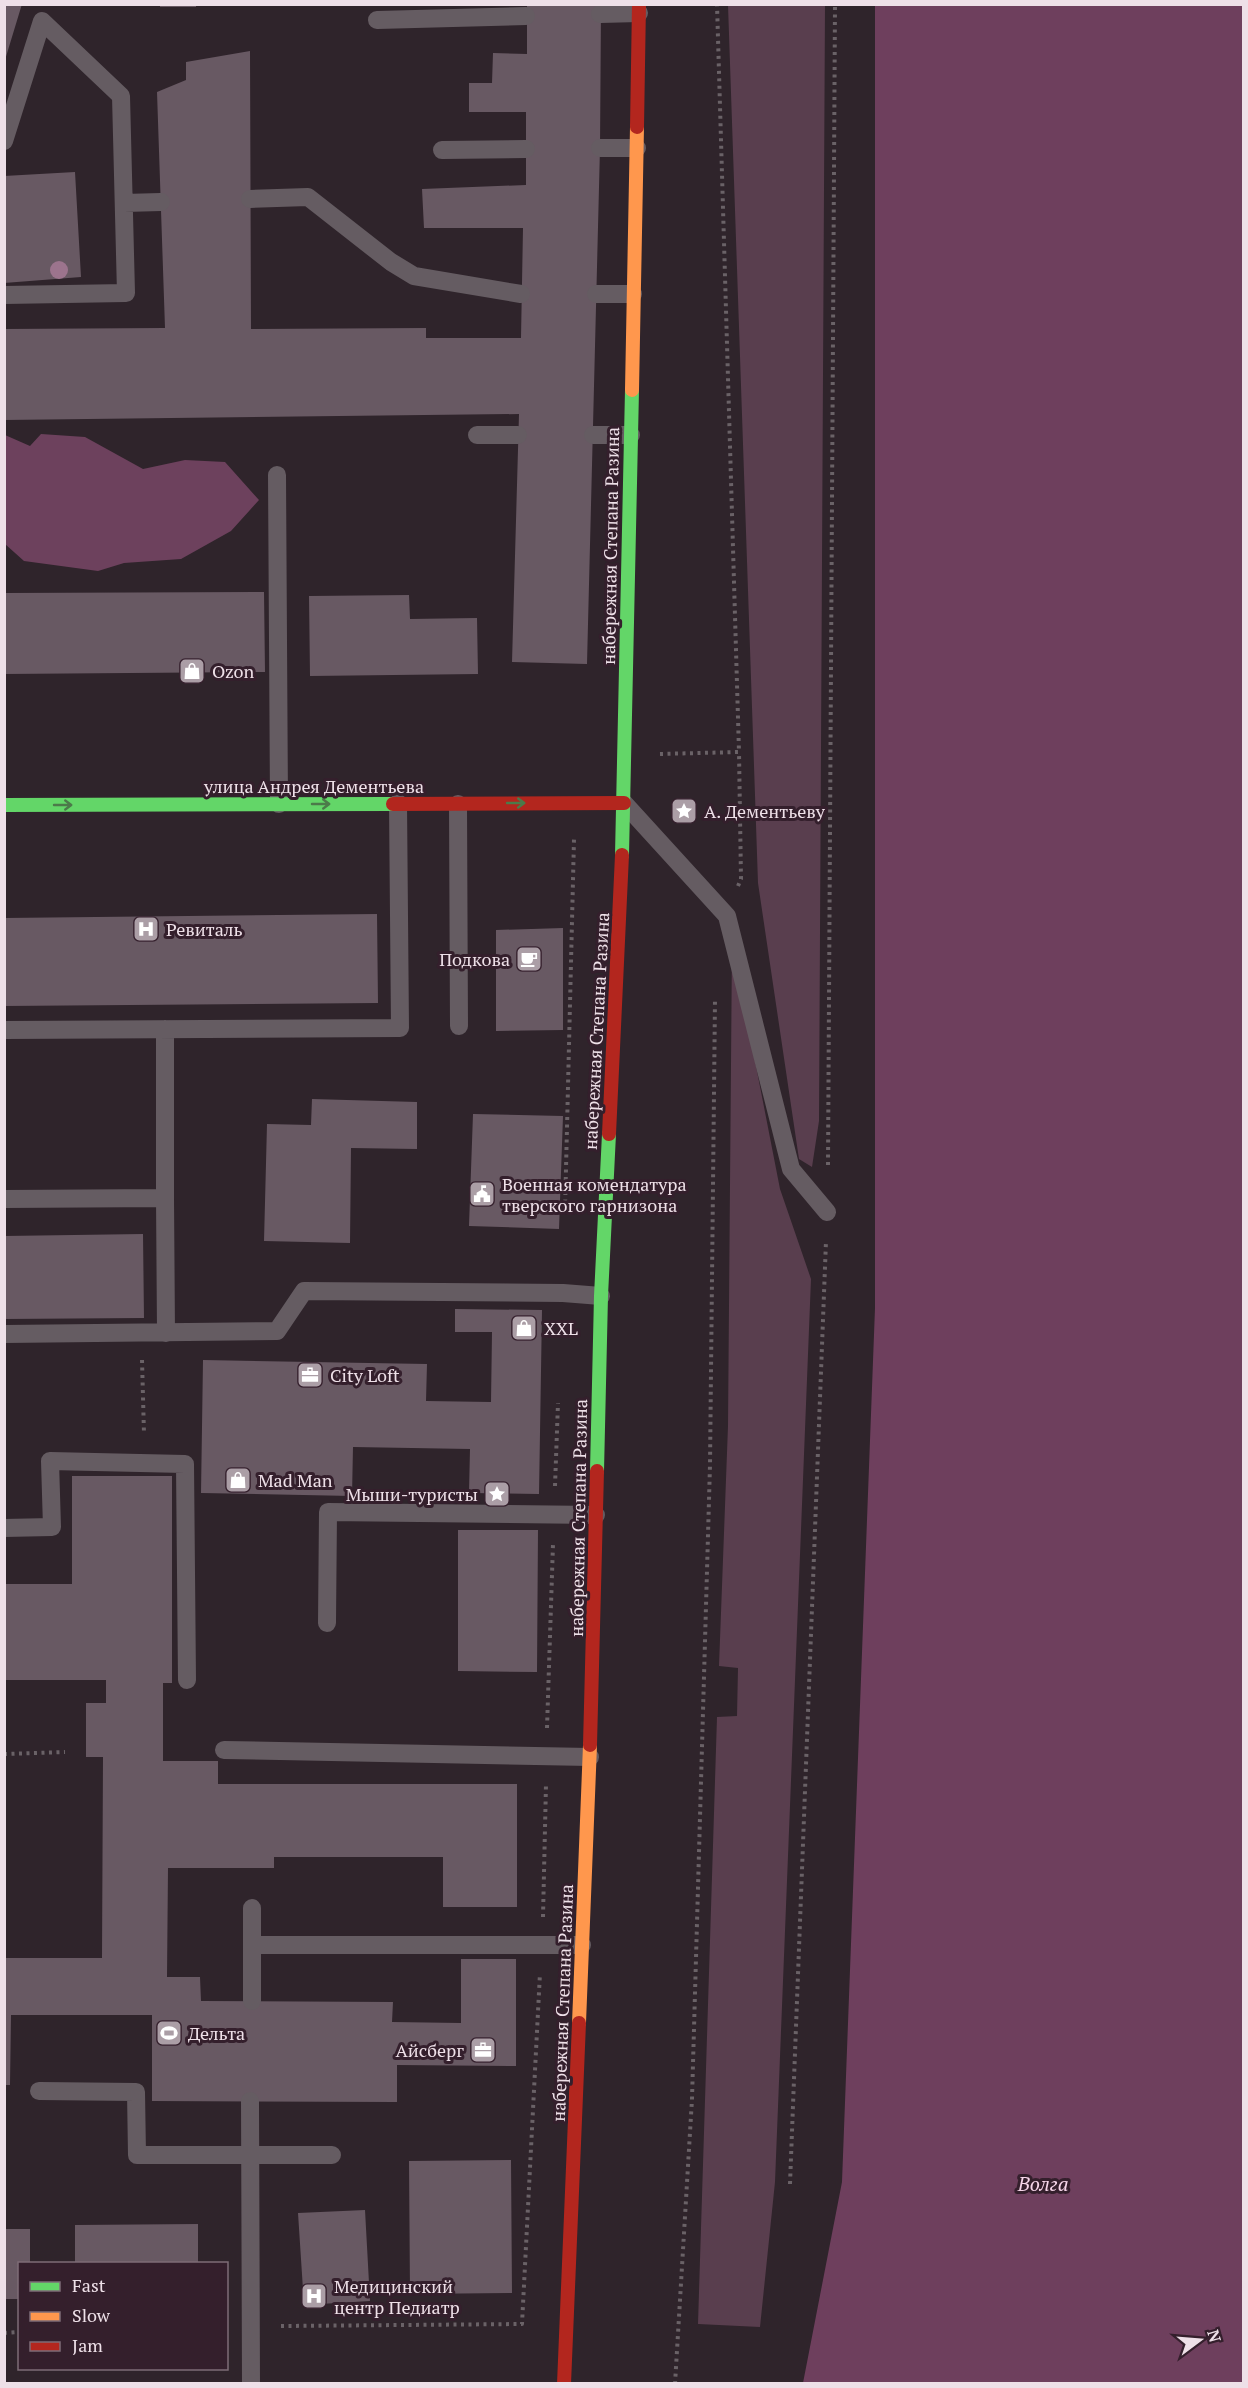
<svg xmlns="http://www.w3.org/2000/svg" width="1248" height="2388" font-family="'PT Serif',serif">
	<style>
		.green { fill: #593e4e }
		.forest { fill: #6d415d }
		.water { fill: #6e3f5d }
		.building { fill: #685963 }
		.lines { fill: none; stroke-linecap: round; stroke-linejoin: round }
		.path { stroke: #6a6267; stroke-width: 4; stroke-dasharray: 3 4.5; stroke-linecap: butt }
		.lane { stroke: #655c62; stroke-width: 18 }
		.fast { stroke: #63d668; stroke-width: 14 }
		.slow { stroke: #ff974d; stroke-width: 14 }
		.jam { stroke: #b3261e; stroke-width: 14 }
		.tree { fill: #9c748d }
		.oneway { stroke: #4c7a4a }
		.labels { text-anchor: middle; dominant-baseline: central; stroke-width: 6; stroke-linejoin: round; paint-order: stroke }
		.street-label { font-size: 18px; fill: #eee0e8; stroke: #341f2c }
		.poi-label { font-size: 18px; fill: #eee0e8; stroke: #341f2c; text-anchor: start }
		.water-label { font-size: 20px; font-style: italic; fill: #f7d6ea; stroke: #341f2c }
	</style>
	<rect width="100%" height="100%" fill="#2f242b"/>
	<path class="green" d="M728 5H825L819 1121 812 1167 799 1159 758 883Z
		M732 943 780 1189 811 1279 775 2182 760 2327 698 2324 717 1717 737 1716 738 1668 719 1666 728 1426Z"/>
	<path class="forest" d="M41 434 85 437 143 469 185 460 225 462 259 500 231 531 181 559 124 563 98 571 24 561 5 544V435L30 446Z"/>
	<path class="water" d="M875 5H1243V2383H803L842 2182 875 1308Z"/>
	<path class="building" d="M4 4H22L5 60H4Z
		M160 4H196V7H160Z
		M527 5H601L600 148 587 664 512 662 519 414 4 420V329L165 328 157 92 186 80V62L250 51 251 329 426 328V338H521L523 228H424L422 189 526 185V112H469V83H492L493 53 527 54Z
		M75 172 81 277 4 283V176Z
		M264 592 265 672 4 674V593Z
		M409 595 410 619 477 618 478 674 310 676 309 596Z
		M377 914 378 1003 4 1006V918Z
		M563 928V1030L496 1031V930Z
		M312 1099 417 1102V1149L351 1148 350 1243 264 1241 267 1124 311 1125Z
		M473 1114 563 1116 559 1229 469 1226Z
		M143 1234 144 1318 4 1319V1236Z
		M455 1309 542 1310 539 1494 469 1493 470 1449 353 1447 352 1496 201 1493 203 1360 427 1364 426 1401 491 1402 492 1332H455Z
		M72 1476H172V1683H163V1761H218V1784H517V1907H443V1857H274V1868H168L167 1977H200L201 2001 393 2002 392 2022 461 2023V1959H516V2066L397 2065V2102L152 2101V2015H11L10 2085H4V1958H102L103 1757H86V1703H106V1680H4V1584H72Z
		M458 1530H538L537 1672 458 1671Z
		M511 2160 512 2293 410 2294 409 2161Z
		M365 2210 370 2301 304 2305 298 2213Z
		M198 2224V2264H75V2225Z
		M4 2229H30V2264H20V2299H4Z"/>
	<g class="lines">
		<path class="path" d="M660 754 739 752 717 4
			M738 886 741 879 739 752
			M828 1165 835 4
			M565 1210 574 839
			M142 1360 144 1434
			M555 1486 558 1403
			M547 1728 553 1544
			M4 1754 65 1752
			M543 1917 546 1784
			M790 2184 826 1241
			M281 2326 522 2324 540 1973
			M4 2333 20 2332
			M675 2384 692 2099 710 1465 715 999"/>
		<path class="lane" d="M600 14 639 13
			M377 20 526 16
			M4 141 42 21 121 96 126 293 4 295
			M600 148H637
			M442 150 526 149
			M250 199 308 197 391 262 414 276 521 294
			M124 203 161 202
			M596 294H633
			M477 435H518
			M593 435H631
			M277 475 279 804
			M624 803 727 916 791 1169 827 1212
			M458 804 459 1026
			M165 1029V1198
			M4 1030 400 1028 398 803
			M4 1199 165 1198 166 1333
			M4 1334 277 1331 304 1291 563 1293 601 1296
			M4 1528 52 1527 50 1461 185 1464 187 1680
			M327 1623 328 1512 596 1515
			M224 1750 590 1757
			M252 1945H582
			M252 2001V1908
			M39 2091 136 2092 137 2155H332
			M250 2101 251 2384"/>
		<path class="fast" d="M4 805 393 804
			M622 855 632 390
			M597 1471 601 1296 609 1134"/>
		<path class="slow" d="M632 390 637 127
			M579 2023 590 1745"/>
		<path class="jam" d="M637 127 639 4
			M393 804 624 803
			M609 1134 622 855
			M590 1745 597 1471
			M564 2384 579 2023"/>
	</g>
	<circle class="tree" cx="59" cy="270" r="9"/>
	<defs><path id="oneway-shaft" d="M-6 0H5M1.5-3L5.5 0L1.5 3" fill="none" stroke-width="1.6" stroke-linecap="round" stroke-linejoin="round" transform="scale(1.5)"/></defs>
	<g class="oneway">
		<use href="#oneway-shaft" transform="translate(516 803)"/>
		<use href="#oneway-shaft" transform="translate(321 804)"/>
		<use href="#oneway-shaft" transform="translate(63 805)"/>
	</g>
	<defs>
		<g id="shop-square" transform="scale(1.35)"><rect x="-9" y="-9" width="18" height="18" rx="4" fill="#ab9ea6" stroke="#341f2c"/><path d="M-5-2.5h2.3a2.7 3.5 0 0 1 5.4 0H5L5.5 6h-11ZM-1.5-2.5h3a1.5 2.3 0 0 0-3 0Z" fill="#fff"/></g>
		<g id="sight-square" transform="scale(1.35)"><rect x="-9" y="-9" width="18" height="18" rx="4" fill="#ab9ea6" stroke="#341f2c"/><path d="M0-6L1.8-2.2L6-1.7L2.9 1.2L3.7 5.4L0 3.3L-3.7 5.4L-2.9 1.2L-6-1.7L-1.8-2.2Z" fill="#fff"/></g>
		<g id="hospital-square" transform="scale(1.35)"><rect x="-9" y="-9" width="18" height="18" rx="4" fill="#ab9ea6" stroke="#341f2c"/><path d="M-5-5h3v3.5h4V-5h3V5h-3V1.5h-4V5h-3Z" fill="#fff"/></g>
		<g id="cafe-square" transform="scale(1.35)"><rect x="-9" y="-9" width="18" height="18" rx="4" fill="#ab9ea6" stroke="#341f2c"/><path d="M-5.5-4.5H6V0H3Q3 3.5 0 3.5H-2.5Q-5.5 3.5-5.5 0ZM3-3.2v2h1.7v-2ZM-6 4.5H4V6H-6Z" fill="#fff"/></g>
		<g id="civic-square" transform="scale(1.35)"><rect x="-9" y="-9" width="18" height="18" rx="4" fill="#ab9ea6" stroke="#341f2c"/><path d="M-.6-6.5H3V-4.5H.6V-3L4-1V1h2V6H-6V1h2V-1L-.6-3ZM-1.2 2.5V6h2.4V2.5Z" fill="#fff"/></g>
		<g id="office-square" transform="scale(1.35)"><rect x="-9" y="-9" width="18" height="18" rx="4" fill="#ab9ea6" stroke="#341f2c"/><path d="M-6-3h4V-5.5h4V-3h4V5H-6ZM-1-4.5V-3h2v-1.5ZM-6 0V1H6V0Z" fill="#fff"/></g>
		<g id="stadium-square" transform="scale(1.35)"><rect x="-9" y="-9" width="18" height="18" rx="4" fill="#ab9ea6" stroke="#341f2c"/><path d="M0-5a6.5 5 0 1 0 0 10a6.5 5 0 1 0 0-10ZM-3.5-1.8h7v3.6h-7Z" fill="#fff"/></g>
	</defs>
	<g fill-rule="evenodd">
		<use href="#shop-square" x="192" y="671"/>
		<use href="#sight-square" x="684" y="811"/>
		<use href="#hospital-square" x="146" y="929"/>
		<use href="#cafe-square" x="529" y="959"/>
		<use href="#civic-square" x="482" y="1194"/>
		<use href="#shop-square" x="524" y="1328"/>
		<use href="#office-square" x="310" y="1375"/>
		<use href="#shop-square" x="238" y="1480"/>
		<use href="#sight-square" x="497" y="1494"/>
		<use href="#stadium-square" x="169" y="2033"/>
		<use href="#office-square" x="483" y="2050"/>
		<use href="#hospital-square" x="314" y="2296"/>
	</g>
	<g class="labels">
		<g class="street-label">
			<text transform="translate(610 546) rotate(-89)">набережная Степана Разина</text>
			<text x="314" y="786">улица Андрея Дементьева</text>
			<text transform="translate(596 1031) rotate(-87)">набережная Степана Разина</text>
			<text transform="translate(578 1518) rotate(-89)">набережная Степана Разина</text>
			<text transform="translate(562 2003) rotate(-88)">набережная Степана Разина</text>
		</g>
		<g class="poi-label">
			<text x="212" y="671">Ozon</text>
			<text x="704" y="811">А. Дементьеву</text>
			<text x="166" y="929">Ревиталь</text>
			<text x="510" y="959" text-anchor="end">Подкова</text>
			<text x="502" y="1184">Военная комендатура<tspan x="502" dy="21">тверского гарнизона</tspan></text>
			<text x="544" y="1328">XXL</text>
			<text x="330" y="1375">City Loft</text>
			<text x="258" y="1480">Mad Man</text>
			<text x="478" y="1494" text-anchor="end">Мыши-туристы</text>
			<text x="188" y="2033">Дельта</text>
			<text x="464" y="2050" text-anchor="end">Айсберг</text>
			<text x="334" y="2286">Медицинский<tspan x="334" dy="21">центр Педиатр</tspan></text>
		</g>
		<g class="water-label">
			<text x="1043" y="2183">Волга</text>
		</g>
	</g>
	<rect width="1248" height="2388" fill="none" stroke="#eee0e8" stroke-width="12"/>
	<rect x="18" y="2262" width="210" height="108" fill="#341f2c" stroke="#7e6c77" stroke-width="1.5"/>
	<rect x="30" y="2282" width="30" height="9" fill="#63d668" stroke="#7e6c77" stroke-width="1.5"/>
	<text x="72" y="2292" font-size="18" fill="#eee0e8">Fast</text>
	<rect x="30" y="2312" width="30" height="9" fill="#ff974d" stroke="#7e6c77" stroke-width="1.5"/>
	<text x="72" y="2322" font-size="18" fill="#eee0e8">Slow</text>
	<rect x="30" y="2342" width="30" height="9" fill="#b3261e" stroke="#7e6c77" stroke-width="1.5"/>
	<text x="72" y="2352" font-size="18" fill="#eee0e8">Jam</text>
	<g transform="translate(1200 2340) rotate(74)" stroke="#341f2c" stroke-width="4.5" paint-order="stroke">
	<path d="M0-4.5L10 22L0 15L-10 22Z" fill="#eee0e8"/>
	<text y="-9" font-size="16" font-weight="bold" text-anchor="middle" fill="#eee0e8">N</text>
	</g>
</svg>
